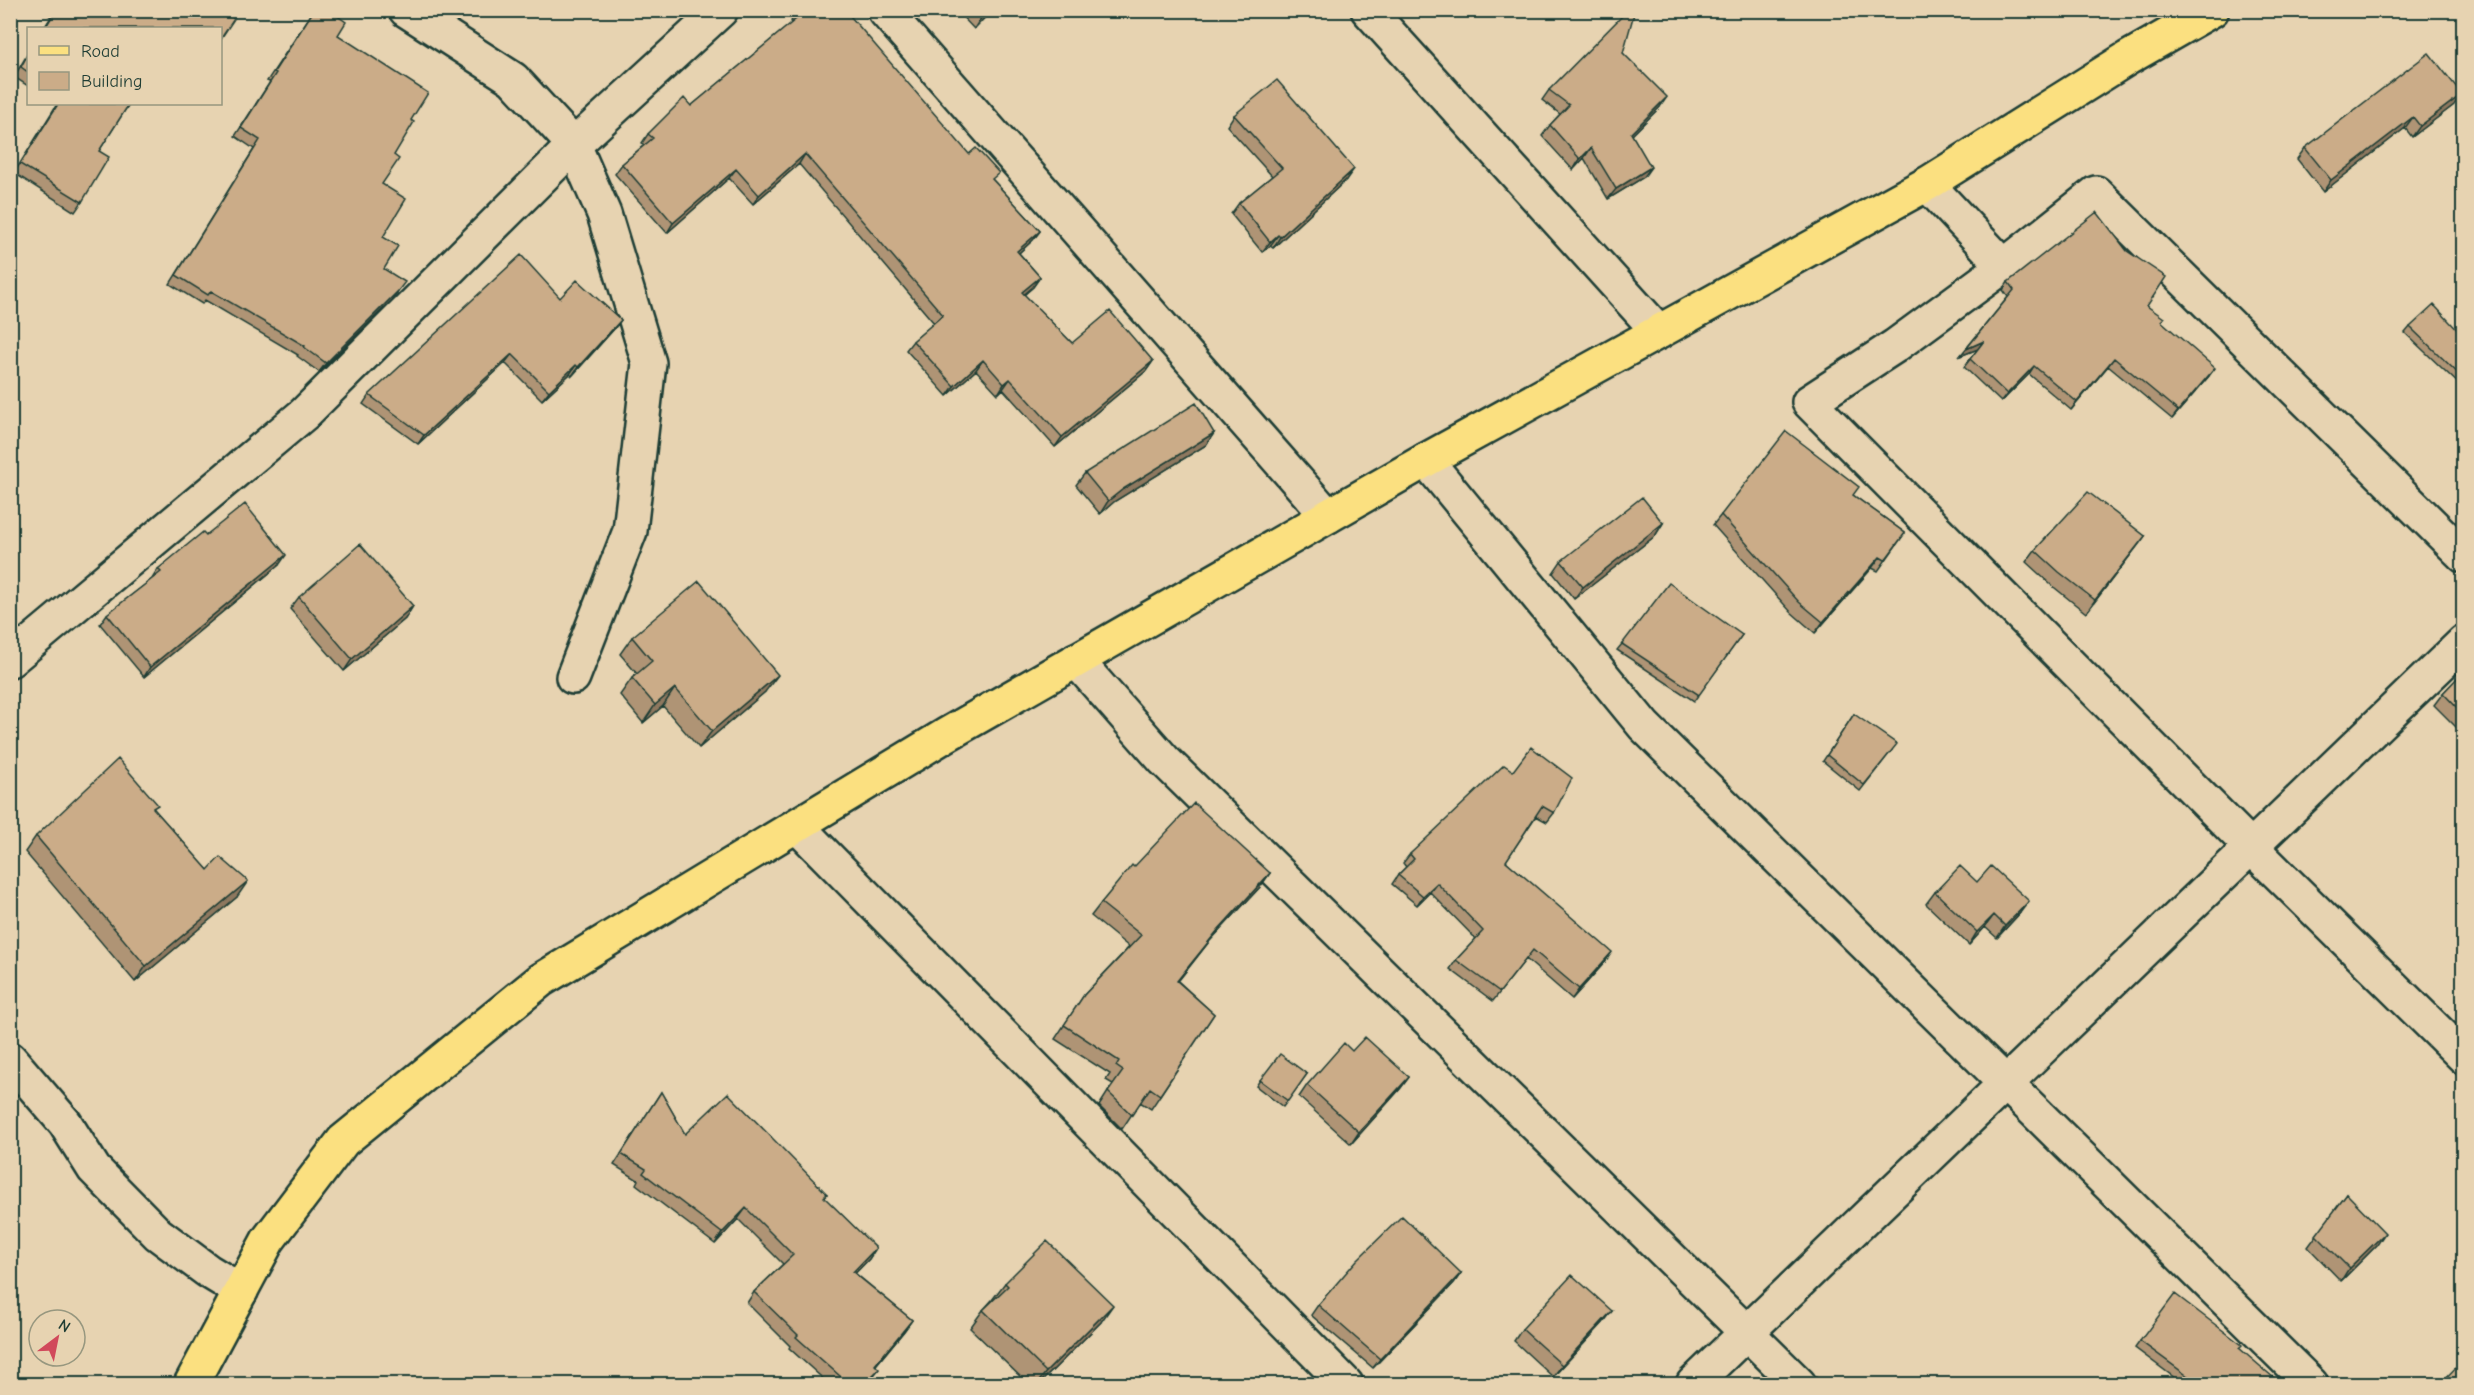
<svg xmlns="http://www.w3.org/2000/svg" width="2474" height="1395" font-family="'Comic Neue',sans-serif">
	<style>
		.lines { fill: none; stroke-linecap: round; stroke-linejoin: round }
		.minor-casing { stroke: #1f3d34; stroke-width: 38 }
		.major-casing { stroke: #1f3d34; stroke-width: 38 }
		.minor { stroke: #e7d3b1; stroke-width: 33 }
		.major { stroke: #fbe080; stroke-width: 33 }
		.wall { fill: #af9475; stroke: #1f3d34; stroke-width: 1.5 }
		.shaded-wall { fill: #8e785f; stroke: #1f3d34; stroke-width: 1.5 }
		.building { fill: #cbac88; stroke: #1f3d34; stroke-width: 1.5 }
	</style>
	<rect width="100%" height="100%" fill="#e7d3b1"/>
	<filter id="ink" filterUnits="userSpaceOnUse"><feTurbulence type="fractalNoise" baseFrequency=".0167" numOctaves="2"/><feDisplacementMap in="SourceGraphic" scale="12" xChannelSelector="R" yChannelSelector="G"/><feConvolveMatrix kernelMatrix="1 2 1 2 8 2 1 2 1" color-interpolation-filters="sRGB"/></filter>
	<g filter="url(#ink)">
		<g class="lines">
			<g class="minor-casing">
				<path id="minor" d="M406 10 513 79 574 145 604 214 649 363 630 531 573 677
					M884 10 1328 516
					M1368 10 1659 332
					M1927 184 2004 266 1895 346 1809 402 2251 847 2464 1057
					M2004 266 2096 193 2464 556
					M1426 460 1644 726 2311 1384
					M10 660 304 414 574 145 721 10
					M1076 660 1164 760 1799 1384
					M797 826 1346 1384
					M10 1059 65 1123 94 1169 158 1234 208 1271 241 1291
					M1693 1384 2464 642"/>
			</g>
			<g class="major-casing">
				<path id="major" d="M191 1384 268 1240 343 1141 541 980 946 735 1426 460 1927 184 2128 58 2212 10"/>
			</g>
			<use href="#minor" class="minor"/>
			<use href="#major" class="major"/>
		</g>
		<path class="wall" d="M42 10H223L220 28H44L51 17Z
			M314 10 338 35 411 120 394 155 382 184 384 269 392 300 319 372 297 356 298 355 205 300 202 304 170 284 254 149 235 136 270 82 267 81Z
			M956 10H992L974 29Z
			M798 12 993 180 1040 231 1033 240 1019 253 1040 277 1033 287 1024 295 1072 343 1153 361 1146 371 1055 447 1003 389 998 394 976 370 947 396 906 350 913 341 934 323 799 164 753 204 729 178 667 233 615 174 622 164 644 145 642 143 648 134 691 106 792 23 791 21Z
			M28 53V86L14 77Z
			M1623 53 1660 107 1632 135 1644 177 1608 199 1584 158 1573 170 1542 136 1550 125 1560 114 1542 100 1549 90Z
			M57 104H129L99 151 82 202 75 212 14 173Z
			M2454 105 2412 137 2405 128 2323 192 2297 159 2305 148Z
			M1234 115 1346 180 1273 248 1270 246 1262 252 1231 214 1239 203 1272 176 1227 126Z
			M2008 282 2147 306 2209 376 2172 419 2108 366 2071 410 2029 374 2001 402 1964 367 1978 349 1960 356 2008 297 2003 290Z
			M560 298 621 320 614 329 572 376 570 374 542 400 505 363 418 444 363 404 369 395Z
			M2410 327 2463 336V388L2405 333Z
			M1214 433 1206 445 1115 501 1100 514 1076 485 1085 473Z
			M1853 495 1905 533 1878 571 1872 568 1815 633 1791 612 1713 525 1721 515Z
			M1663 523 1655 536 1574 599 1553 573 1561 561Z
			M206 535 279 565 144 677 100 624 107 614 152 579 158 569Z
			M2145 536 2086 613 2050 584 2026 562 2035 550Z
			M299 597 413 606 405 619 344 671 290 609Z
			M1742 635 1694 701 1617 650 1622 644Z
			M632 637 765 692 699 748 663 706 643 723 620 695 632 678 637 674 620 654Z
			M2463 672V734L2434 705 2443 693Z
			M1854 714 1892 750 1860 791 1823 761Z
			M1513 771 1554 813 1547 822 1536 816 1506 861 1605 962 1572 999 1526 959 1493 1001 1450 969 1456 960 1476 939 1430 892 1417 905 1392 884 1398 875 1406 867 1403 863 1410 854Z
			M154 809 208 870 237 897 135 982 25 852 36 836Z
			M1134 867 1270 873 1260 887 1208 943 1178 981 1214 1014 1151 1109 1140 1102 1122 1129 1099 1106 1113 1084 1106 1080 1110 1074 1055 1039 1084 995 1129 947 1091 916 1101 903Z
			M1977 882 2020 913 1997 938 1985 927 1969 945 1926 904 1935 892Z
			M1352 1051 1409 1077 1400 1089 1351 1144 1299 1097 1307 1085Z
			M1307 1074 1283 1107 1256 1086 1260 1080Z
			M661 1092 685 1134 827 1194 824 1198 876 1248 869 1259 855 1273 912 1320 904 1331 876 1365 872 1380 867 1384H829L789 1348 790 1346 747 1303 754 1292 783 1264 738 1219 715 1244 636 1184 638 1180 614 1165Z
			M2347 1194 2377 1245 2341 1281 2308 1247Z
			M1461 1273 1454 1283 1373 1368 1311 1315 1318 1305Z
			M1005 1283 1101 1322 1039 1384H1028L970 1328 983 1310 992 1300Z
			M1612 1311 1603 1323 1553 1377 1514 1341 1522 1329Z
			M2140 1341 2239 1348 2269 1384H2183L2135 1348Z"/>
		<path class="shaded-wall" d="M989 10H992L974 29 981 18Z
			M2462 94 2454 105 2412 137 2420 126Z
			M1667 97 1660 107 1623 144 1631 133Z
			M2413 117 2405 128 2323 192 2331 180Z
			M1591 148 1584 158 1573 170 1580 159Z
			M805 154 799 164 753 204 759 195Z
			M1651 167 1644 177 1608 199 1616 189Z
			M736 169 729 178 667 233 673 223Z
			M1354 169 1346 180 1273 248 1280 237Z
			M1040 231 1033 240 1010 261 1017 251Z
			M1278 235 1270 246 1262 252 1270 242Z
			M1040 277 1033 287 1015 302 1022 292Z
			M398 291 392 300 319 372 326 363Z
			M621 320 614 329 572 376 578 367Z
			M1984 341 1978 349 1960 356 1966 349Z
			M512 354 505 363 418 444 424 435Z
			M2114 358 2108 366 2071 410 2077 402Z
			M983 360 976 370 947 396 954 386Z
			M1153 361 1146 371 1055 447 1062 437Z
			M576 365 570 374 542 400 549 391Z
			M2034 366 2029 374 2001 402 2007 394Z
			M2215 368 2209 376 2172 419 2178 411Z
			M1010 379 1003 389 998 394 1004 384Z
			M1214 433 1206 445 1115 501 1100 514 1108 501 1123 489Z
			M1663 523 1655 536 1574 599 1583 587Z
			M2145 536 2136 548 2086 613 2095 600Z
			M286 555 279 565 144 677 150 667Z
			M1880 557 1872 568 1815 633 1823 622Z
			M413 606 405 619 344 671 352 659Z
			M778 675 765 692 699 748 712 731Z
			M675 688 663 706 643 723 655 705Z
			M1270 873 1260 887 1208 943 1168 994 1177 981 1218 930Z
			M248 881 237 897 135 982 146 966Z
			M1437 883 1430 892 1417 905 1423 896Z
			M2029 901 2020 913 1997 938 2005 926Z
			M1994 915 1985 927 1969 945 1977 932Z
			M1612 952 1605 962 1572 999 1579 989Z
			M1409 1077 1400 1089 1351 1144 1359 1132Z
			M746 1208 738 1219 715 1244 722 1233Z
			M2385 1233 2377 1245 2341 1281 2349 1268Z
			M876 1248 869 1259 846 1283 853 1272Z
			M1461 1273 1454 1283 1373 1368 1380 1359Z
			M1113 1305 1101 1322 1039 1384H1037L1046 1372Z
			M1612 1311 1603 1323 1553 1377 1562 1365Z
			M912 1320 904 1331 867 1376 875 1365Z
			M879 1369 867 1384H864Z"/>
		<path class="building" d="M56 10H223L234 19 220 40V28H45Z
			M314 10H329L346 22 338 35 428 93 411 120 414 122 394 155 399 159 382 184 406 199 383 237 398 246 384 269 405 282 398 291 326 363 304 347 305 346 211 291 208 295 176 275 260 140 241 128 276 73 274 72Z
			M799 10H845L969 154 976 148 999 173 992 179 1040 231 1017 251 1040 277 1022 292 1072 343 1110 311 1153 361 1062 437 1010 379 1004 384 983 360 954 386 913 341 943 315 805 154 759 195 736 169 673 223 622 164 653 138 648 134 684 98 691 106 801 15 798 12Z
			M974 10H989L981 18Z
			M1628 10H1635L1623 53 1667 97 1631 133 1651 167 1616 189 1591 148 1580 159 1550 125 1569 105 1549 90Z
			M2429 53 2462 94 2420 126 2413 117 2331 180 2305 148Z
			M28 54V72L21 67Z
			M1277 80 1354 169 1280 237 1278 235 1270 242 1239 203 1282 168 1234 115Z
			M58 104H129L99 151 109 157 82 202 20 164Z
			M2097 212 2127 251 2166 277 2147 306 2164 318 2161 321 2215 368 2178 411 2114 358 2077 402 2034 366 2007 394 1970 359 1984 341 1966 349 2014 290 2008 282Z
			M521 255 560 298 577 280 621 320 578 367 576 365 549 391 512 354 424 435 369 395Z
			M2434 305 2463 336V378L2410 327Z
			M1196 403 1214 433 1123 489 1108 501 1085 473Z
			M1786 431 1859 487 1853 495 1905 533 1885 560 1880 557 1823 622 1799 602 1721 515Z
			M2088 492 2145 536 2095 600 2059 572 2035 550Z
			M1642 497 1663 523 1583 587 1561 561Z
			M245 504 286 555 150 667 107 614 161 572 158 569 203 532 206 535Z
			M360 544 413 606 352 659 299 597Z
			M699 581 778 675 712 731 675 688 655 705 632 678 652 661 632 637Z
			M1669 583 1742 635 1699 695 1622 644Z
			M2463 672V714L2443 693Z
			M1854 714 1897 744 1864 785 1827 755Z
			M1531 747 1572 778 1554 813 1542 806 1506 861 1612 952 1579 989 1533 950 1500 992 1456 960 1483 931 1437 883 1423 896 1398 875 1414 859 1410 854 1504 765 1513 771Z
			M118 759 158 805 153 808 208 870 220 857 248 881 146 966 36 836Z
			M1194 803 1270 873 1218 930 1177 981 1214 1014 1160 1095 1150 1088 1132 1115 1108 1092 1123 1071 1116 1066 1119 1061 1064 1025 1084 995 1141 935 1101 903 1132 865 1134 867Z
			M1960 866 1977 882 1991 866 2029 901 2005 926 1994 915 1977 932 1935 892Z
			M1365 1037 1409 1077 1359 1132 1307 1085 1344 1043 1352 1051Z
			M1280 1054 1307 1074 1288 1101 1260 1080Z
			M661 1092 685 1134 728 1093 827 1194 824 1197 876 1248 853 1272 912 1320 875 1365 879 1369 864 1384H849L796 1337 798 1335 754 1292 793 1255 746 1208 722 1233 643 1173 646 1169 621 1154Z
			M2347 1194 2385 1233 2349 1268 2316 1235Z
			M1402 1216 1461 1273 1380 1359 1318 1305 1357 1260Z
			M1047 1241 1113 1305 1046 1372 983 1310 1008 1286 1005 1283Z
			M1572 1275 1612 1311 1562 1365 1522 1329Z
			M2175 1294 2242 1345 2239 1348 2274 1378 2269 1384H2190L2193 1380 2140 1341Z
			M2463 1360V1384H2440Z"/>
	</g>
	<rect width="2474" height="1395" fill="none" stroke="#e7d3b1" stroke-width="36"/>
	<rect x="18" y="18" width="2438" height="1359" fill="none" stroke="#1f3d34" stroke-width="2" filter="url(#ink)"/>
	<rect x="27" y="27" width="195" height="78" fill="#e7d3b1" stroke="#97977f" stroke-width="1.5"/>
	<rect x="39" y="46" width="30" height="9" fill="#fbe080" stroke="#97977f" stroke-width="1.5"/>
	<text x="81" y="57" font-size="18" fill="#1f3d34">Road</text>
	<rect x="39" y="72" width="30" height="18" fill="#cbac88" stroke="#97977f" stroke-width="1.5"/>
	<text x="81" y="87" font-size="18" fill="#1f3d34">Building</text>
	<g transform="translate(57 1338) rotate(32)"><circle r="28" fill="#e7d3b1" stroke="#97977f" stroke-width="1.5"/>
	<path d="M0-4.5L10 22L0 15L-10 22Z" fill="#d1495b"/>
	<text y="-9" font-size="16" font-weight="bold" text-anchor="middle" fill="#1f3d34">N</text>
	</g>
</svg>
